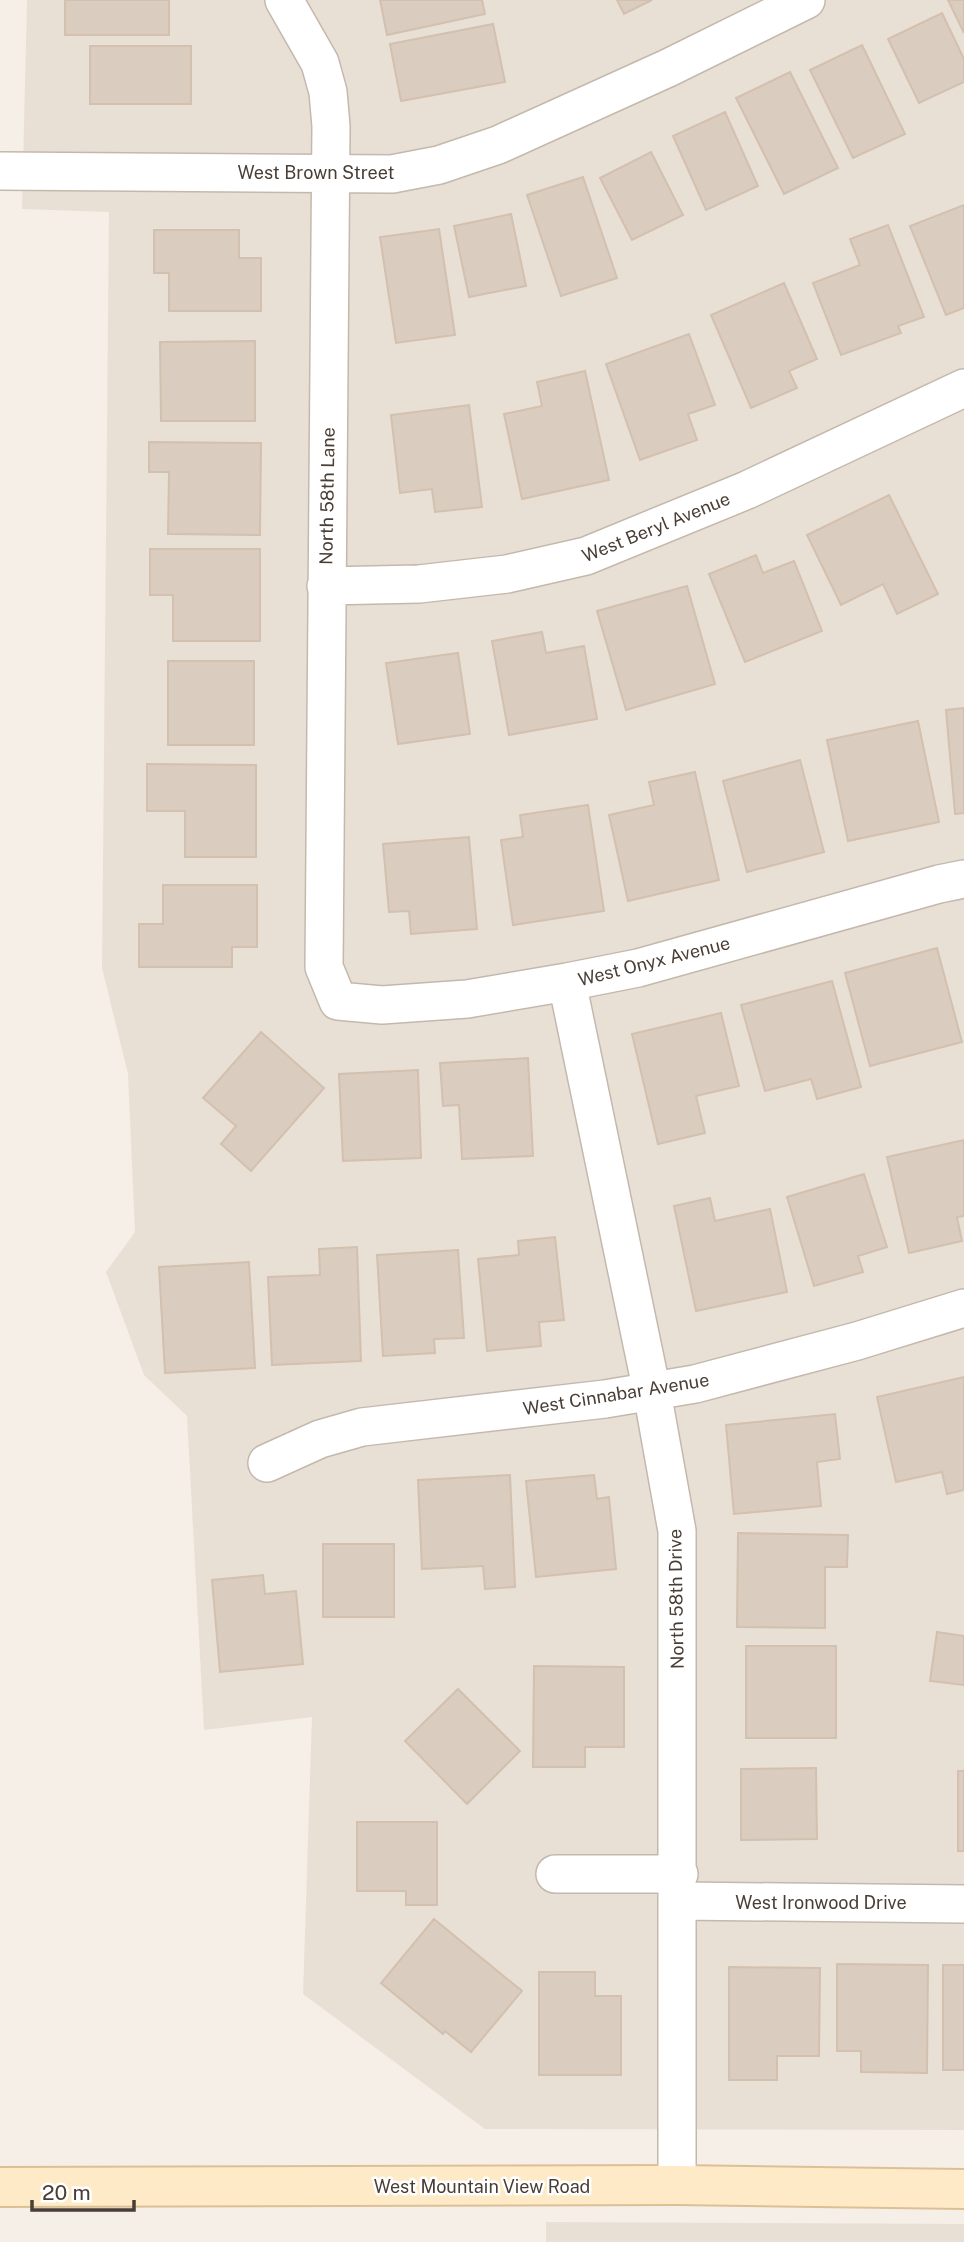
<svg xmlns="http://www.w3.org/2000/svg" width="964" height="2242" font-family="'Public Sans',sans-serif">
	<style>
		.residential { fill: #e9e0d5 }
		.building { fill: #daccbe; stroke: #d3c0ae; stroke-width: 2 }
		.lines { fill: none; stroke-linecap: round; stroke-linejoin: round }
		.street-casing { stroke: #c4b8ac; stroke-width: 40 }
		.secondary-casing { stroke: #dcc095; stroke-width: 42 }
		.street { stroke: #fff; stroke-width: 37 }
		.secondary { stroke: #ffeac7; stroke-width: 38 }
		.labels { text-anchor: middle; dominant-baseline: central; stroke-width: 5; stroke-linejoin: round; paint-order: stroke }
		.street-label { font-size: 18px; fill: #493e35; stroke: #fff }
	</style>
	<rect width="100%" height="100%" fill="#f5efe7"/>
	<path class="residential" d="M27 0H964V2130L485 2129 303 1994 312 1717 204 1730 187 1416 144 1375 106 1272 135 1232 128 1074 102 968 109 212 22 209Z
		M546 2222 964 2224V2242H546Z"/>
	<path class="building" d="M65 0H169V35H65Z
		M380 0H482L485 14 387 35Z
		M617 0H652L624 14Z
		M948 0H964V33Z
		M942 13 964 59V82L919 103 888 39Z
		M493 24 505 82 401 101 390 44Z
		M862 45 905 134 853 158 810 70Z
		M90 46H191V104H90Z
		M790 72 838 168 784 194 736 98Z
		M725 112 758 186 706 210 673 136Z
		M651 152 683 215 632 240 600 178Z
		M583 177 617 278 561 296 527 195Z
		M964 205V308L946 315 910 226Z
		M511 214 526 286 469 297 454 226Z
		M888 225 924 317 898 326 901 333 841 355 813 283 860 265 850 239Z
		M439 229 455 335 396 343 380 237Z
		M154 230H239V258H261V311H169V273H154Z
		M784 283 817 359 789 371 797 388 751 408 711 315Z
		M689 334 715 405 688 414 697 440 640 460 606 364Z
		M255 341V421H161L160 342Z
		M585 371 609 480 522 499 504 414 542 406 537 382Z
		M469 405 482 507 435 512 432 489 400 493 391 415Z
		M149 442 261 443 260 535 168 534 169 472H149Z
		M889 495 938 594 897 614 883 584 841 605 807 535Z
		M150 549H260V641H173V595H150Z
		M756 555 763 573 794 561 822 631 745 662 709 574Z
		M687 586 715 684 626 710 597 611Z
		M542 632 546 653 584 646 597 719 509 735 492 641Z
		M458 653 470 734 398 744 386 663Z
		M168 661H254V745H168Z
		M964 708V813L955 814 946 710Z
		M918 721 939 822 848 841 827 740Z
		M800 760 824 852 747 872 723 781Z
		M147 764 256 765V857H185V811H147Z
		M695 772 719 880 628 901 609 815 654 805 649 782Z
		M588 805 604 911 513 925 501 840 523 837 520 815Z
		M469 837 477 929 411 934 409 911 389 912 383 844Z
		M163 885H257V947H232V967H139V924H163Z
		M937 948 962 1042 870 1066 845 973Z
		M832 981 861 1087 817 1099 811 1079 765 1091 741 1005Z
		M721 1013 739 1086 696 1096 705 1133 658 1144 632 1034Z
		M261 1032 324 1088 251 1171 221 1144 236 1126 203 1098Z
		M528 1058 533 1156 462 1159 459 1105 443 1106 440 1063Z
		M418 1070 421 1158 343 1161 339 1074Z
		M964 1140V1216L957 1217 962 1241 909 1253 887 1157Z
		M864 1174 887 1247 858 1256 863 1272 814 1286 787 1197Z
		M710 1198 715 1221 770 1209 787 1292 696 1311 674 1206Z
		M555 1237 564 1320 539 1322 541 1346 487 1351 478 1259 519 1255 518 1241Z
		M357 1247 361 1361 272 1365 268 1277 320 1275 319 1249Z
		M458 1250 464 1338 434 1339 435 1353 383 1356 377 1255Z
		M249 1262 255 1368 165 1373 159 1267Z
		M964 1377V1490L947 1494 942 1472 896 1482 877 1397Z
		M835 1414 840 1459 817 1462 821 1506 734 1514 726 1425Z
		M510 1475 515 1587 485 1589 483 1566 422 1569 418 1480Z
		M594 1475 597 1499 609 1497 616 1569 536 1577 526 1481Z
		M738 1533 848 1535 847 1567H825V1628L737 1627Z
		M323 1544H394V1617H323Z
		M263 1575 265 1594 296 1591 303 1664 220 1672 212 1580Z
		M937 1632 964 1636V1685L930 1681Z
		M746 1646H836V1738H746Z
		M534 1666 624 1667V1747H585V1767H533Z
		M458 1689 520 1751 467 1804 405 1741Z
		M816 1768 817 1839 741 1840V1769Z
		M958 1771H964V1851H958Z
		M357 1822H437V1905H406V1891H357Z
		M434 1919 522 1991 471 2052 445 2031 443 2034 381 1983Z
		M837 1964 928 1965 927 2073 861 2072V2051H837Z
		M943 1965H964V2070H943Z
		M729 1967 820 1968 819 2056H777V2080H729Z
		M539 1972H595V1996H621V2075H539Z"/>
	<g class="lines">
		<g class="street-casing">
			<path id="street" d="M284 0 320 63 328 92 331 126 324 967 338 1001 382 1005 467 999 567 982 638 968 939 884 964 879
				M0 171 392 174 439 165 498 145 668 68 806 0
				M326 586 419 584 507 574 586 556 747 490 964 388
				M567 982 652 1392 677 1531V2185
				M267 1463 320 1439 362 1427 605 1399 695 1384 857 1341 964 1308
				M555 1874H679
				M679 1901 964 1904"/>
		</g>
		<g class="secondary-casing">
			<path id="secondary" d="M0 2187 677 2185 964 2189"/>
		</g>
		<use href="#street" class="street"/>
		<use href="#secondary" class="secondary"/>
	</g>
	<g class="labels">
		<g class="street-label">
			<text x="316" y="172">West Brown Street</text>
			<text transform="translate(327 496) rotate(-89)">North 58th Lane</text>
			<text transform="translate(656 527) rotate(-22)">West Beryl Avenue</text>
			<text transform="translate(654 961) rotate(-14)">West Onyx Avenue</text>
			<text transform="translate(616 1394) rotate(-9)">West Cinnabar Avenue</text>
			<text transform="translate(676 1599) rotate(-91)">North 58th Drive</text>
			<text x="821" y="1902">West Ironwood Drive</text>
			<text x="482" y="2186">West Mountain View Road</text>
		</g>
	</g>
	<path d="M32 2200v10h102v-10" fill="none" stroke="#493e35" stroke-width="3.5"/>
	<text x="42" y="2200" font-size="21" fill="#493e35" stroke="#ffffff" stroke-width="5" paint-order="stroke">20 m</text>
</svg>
